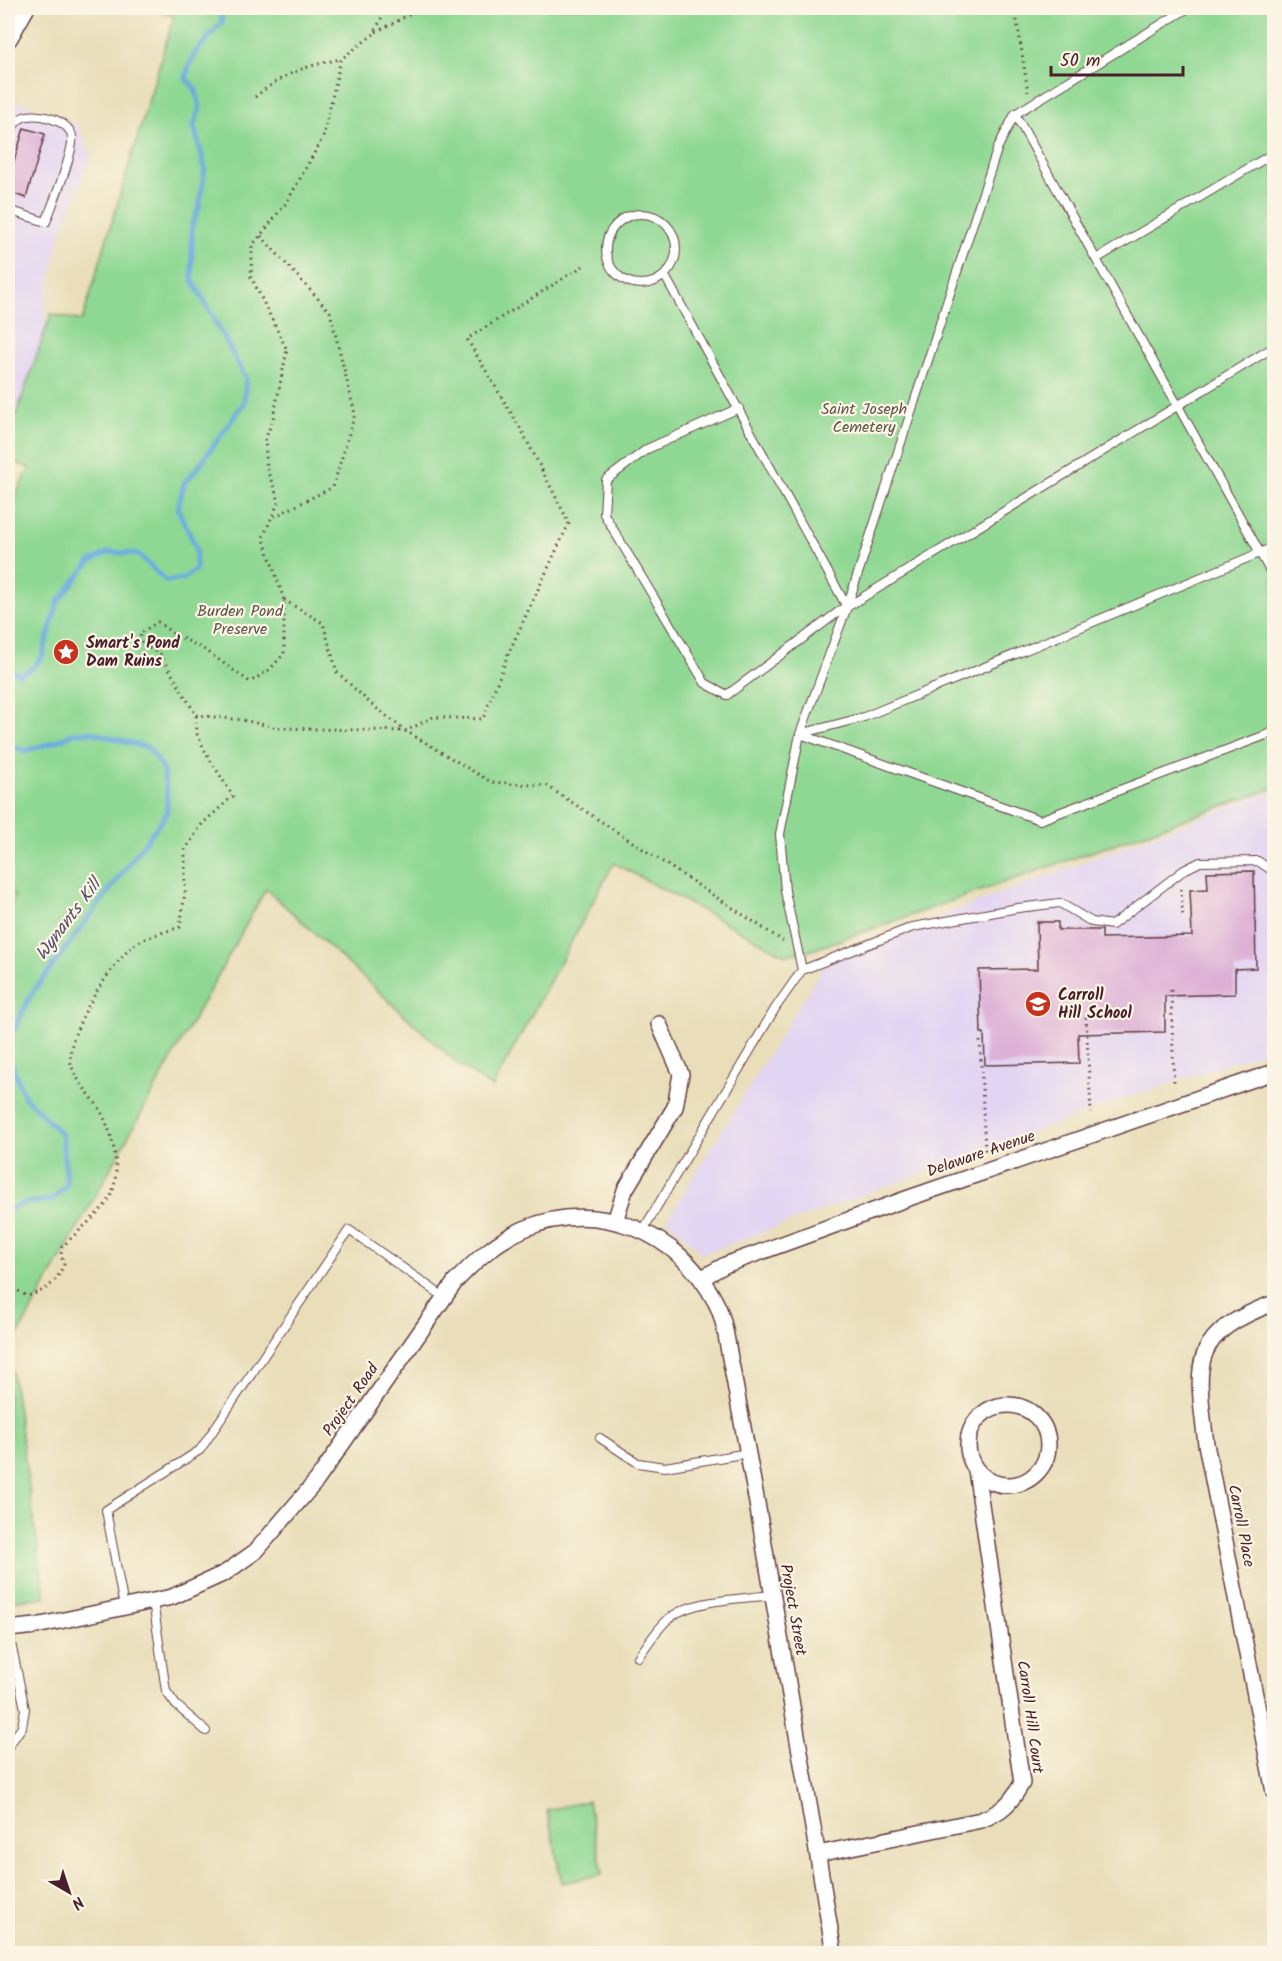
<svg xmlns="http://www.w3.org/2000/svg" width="1282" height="1961" font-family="Kalam,sans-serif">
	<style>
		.built { fill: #e2d4f3 }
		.green { fill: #8fd893; stroke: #6c7c5f; stroke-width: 1.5 }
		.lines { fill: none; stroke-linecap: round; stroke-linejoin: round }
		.stream { stroke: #6babdf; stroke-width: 5 }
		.building { fill: #dbacd5 }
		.service-casing { stroke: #623c40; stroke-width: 10 }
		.minor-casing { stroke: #623c40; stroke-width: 18 }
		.tertiary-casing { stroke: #623c40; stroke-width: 21 }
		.path { stroke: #623c40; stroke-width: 3; stroke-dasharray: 1.5 4.5; stroke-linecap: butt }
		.service { stroke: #fff; stroke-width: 8 }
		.minor { stroke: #fff; stroke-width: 15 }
		.tertiary { stroke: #fff; stroke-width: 18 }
		.labels { text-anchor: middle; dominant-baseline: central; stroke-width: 4.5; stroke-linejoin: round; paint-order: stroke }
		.park-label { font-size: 16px; fill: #5f564a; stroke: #fcf5e5 }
		.poi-label { font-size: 16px; font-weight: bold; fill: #4a1f2b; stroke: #fcf5e5; text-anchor: start }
		.street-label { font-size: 16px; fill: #4a1f2b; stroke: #fcf5e5 }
		.water-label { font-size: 18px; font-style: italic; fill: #56506a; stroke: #fcf5e5 }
	</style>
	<rect width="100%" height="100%" fill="#fcf5e5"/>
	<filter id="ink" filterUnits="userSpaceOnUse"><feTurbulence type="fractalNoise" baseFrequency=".0167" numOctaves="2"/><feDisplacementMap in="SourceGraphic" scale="12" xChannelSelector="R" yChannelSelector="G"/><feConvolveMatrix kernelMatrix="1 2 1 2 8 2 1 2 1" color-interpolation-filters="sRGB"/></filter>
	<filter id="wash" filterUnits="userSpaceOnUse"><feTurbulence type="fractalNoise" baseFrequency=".008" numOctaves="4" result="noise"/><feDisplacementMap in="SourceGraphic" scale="24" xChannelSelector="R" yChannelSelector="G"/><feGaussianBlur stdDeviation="1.35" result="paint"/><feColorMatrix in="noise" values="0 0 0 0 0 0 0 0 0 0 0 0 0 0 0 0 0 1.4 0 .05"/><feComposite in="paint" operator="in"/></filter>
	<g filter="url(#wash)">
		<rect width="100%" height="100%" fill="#e9deb9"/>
		<path class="built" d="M8 98 77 125 91 156 59 239 44 309 50 343 8 449Z
			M1274 790V1048L1101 1107 703 1254 667 1220 828 959Z"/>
		<path class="green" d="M148 8H1274V788L809 951 785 955 614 863 492 1088 457 1063 266 889 9 1351 45 1597 8 1601V911L15 896 8 892V509L30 468 8 460V438L51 314 82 321 174 16Z
			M588 1801 603 1874 562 1883 547 1810Z"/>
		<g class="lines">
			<path class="stream" d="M8 668 19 675 33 668 42 657 58 602 90 562 109 552 138 554 166 581 183 579 196 569V548L178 509 184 483 196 470 244 403 246 378 192 279V225L199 207 205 168 194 126 200 107 195 88 186 79C189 53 207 41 222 22L221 8
				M8 744 25 751 58 741 74 733 91 732 149 748 162 767 167 793V813L30 996 12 1035 9 1057 24 1096 62 1135 67 1185 52 1200 25 1203 8 1210"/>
		</g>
		<g id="blocks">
			<path class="building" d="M24 128 45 134 26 198 8 192V181Z
				M1254 871 1256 968 1235 969V994L1165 996V1032L1078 1034 1079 1063 985 1065 984 1033H981L979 970 1038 969 1037 922H1058V930H1102V938L1192 936 1190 890 1208 889 1207 872Z"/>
		</g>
	</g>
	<g filter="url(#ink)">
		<use href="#blocks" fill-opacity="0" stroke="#623c40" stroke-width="1.5"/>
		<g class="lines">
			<g class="service-casing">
				<path id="service" d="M1188 8 1015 114 1274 578
					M8 143C10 134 12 124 20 119 34 110 69 120 72 136 75 151 52 205 46 222L8 210
					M606 249a35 35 0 1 1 70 0a35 35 0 1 1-70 0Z
					M1096 259 1274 153
					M665 276 847 607 998 147 1015 114
					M739 408 647 449 606 480 604 514 705 683 727 695 845 607
					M800 734 864 717 1274 547
					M800 734 1040 820 1274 732
					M802 970 785 891 780 834 800 734 847 607 1274 347
					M643 1230 776 1007 802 970 913 927 1018 908 1060 903 1092 922 1112 925 1184 870 1200 862 1258 861 1274 872
					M600 1438 638 1463 665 1467 748 1453
					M153 1601 166 1691 176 1705 206 1731
					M124 1607 106 1510 200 1450 349 1230 444 1297
					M638 1657C648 1645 658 1626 671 1617 694 1599 744 1599 772 1595
					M8 1747 22 1727 25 1709 8 1629"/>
			</g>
			<g class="minor-casing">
				<path id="minor" d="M615 1221 625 1190 675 1107 681 1074 659 1024
					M702 1278 725 1265 906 1199 1274 1072
					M1274 1303C1189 1335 1196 1361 1206 1444L1274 1792
					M968 1445a40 40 0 1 1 80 0a40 40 0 1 1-80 0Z
					M8 1629 36 1626 172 1597 225 1573 256 1551 317 1480 455 1282C475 1261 496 1241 524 1229 597 1197 680 1233 715 1301 726 1321 727 1346 732 1368 740 1413 749 1458 757 1503 782 1653 810 1803 834 1954
					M818 1854 981 1820C1002 1812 1011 1803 1022 1783L976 1470"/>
			</g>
			<g class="tertiary-casing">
				<path id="tertiary" d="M8 38 25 8"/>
			</g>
			<path class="path" d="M1015 8 1028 92
				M376 32 422 8
				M255 97C284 73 305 66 341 59
				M261 236 330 312 355 414 333 487 272 518
				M284 600 323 623 337 672 371 704 406 731 433 717 483 719 509 652 569 523 523 433 467 339 583 266
				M196 715 243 720 278 728 406 731 491 782 547 786 783 941
				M1181 889 1183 917
				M1171 990 1174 1085
				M1086 1017 1091 1113
				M980 1041 985 1151
				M8 1285 27 1296C47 1291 56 1283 64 1264L61 1255 62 1247C76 1233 92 1220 105 1205 125 1182 114 1134 100 1110 91 1094 76 1082 71 1064 64 1035 111 964 133 946 145 936 166 932 180 927L185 892V850L202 824 233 796 207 755 197 734 196 715 170 671 160 654 141 644 140 633 158 622 172 633 202 648 250 682 269 670 284 654V600L263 537 279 501 267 470 265 440 273 419 287 350 251 277 252 246 287 202 323 137 341 59 374 34 386 8"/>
			<use href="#service" class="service"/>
			<use href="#minor" class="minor"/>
			<use href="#tertiary" class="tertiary"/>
		</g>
	</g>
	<defs>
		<g id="sight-disc" transform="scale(1.35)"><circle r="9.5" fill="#c8321e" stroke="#fcf5e5"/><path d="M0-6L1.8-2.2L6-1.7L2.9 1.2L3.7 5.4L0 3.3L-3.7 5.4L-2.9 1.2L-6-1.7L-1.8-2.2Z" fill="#fff"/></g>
		<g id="school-disc" transform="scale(1.35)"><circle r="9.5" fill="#c8321e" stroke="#fcf5e5"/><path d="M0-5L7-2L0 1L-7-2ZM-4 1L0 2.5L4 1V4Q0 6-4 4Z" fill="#fff"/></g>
	</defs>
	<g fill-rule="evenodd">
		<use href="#sight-disc" x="66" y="652"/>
		<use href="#school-disc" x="1038" y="1004"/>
	</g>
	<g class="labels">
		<g class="park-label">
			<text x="864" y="409">Saint Joseph<tspan x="864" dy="18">Cemetery</tspan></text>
			<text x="240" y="611">Burden Pond<tspan x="240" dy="18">Preserve</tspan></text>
		</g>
		<g class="poi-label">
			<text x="86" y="643">Smart's Pond<tspan x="86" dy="18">Dam Ruins</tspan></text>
			<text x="1058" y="995">Carroll<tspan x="1058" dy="18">Hill School</tspan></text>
		</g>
		<g class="street-label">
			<text transform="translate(981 1154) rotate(-19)">Delaware Avenue</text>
			<text transform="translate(351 1400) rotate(-55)">Project Road</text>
			<text transform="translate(1241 1526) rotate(79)">Carroll Place</text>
			<text transform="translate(793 1610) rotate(80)">Project Street</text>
			<text transform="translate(1030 1717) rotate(82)">Carroll Hill Court</text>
		</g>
		<g class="water-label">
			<text transform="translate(69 920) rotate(-53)">Wynants Kill</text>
		</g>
	</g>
	<rect width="1282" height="1961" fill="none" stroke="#fcf5e5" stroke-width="30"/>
	<g transform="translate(69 1892) rotate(141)" stroke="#fcf5e5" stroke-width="4.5" paint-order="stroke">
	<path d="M0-4.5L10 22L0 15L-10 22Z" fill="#4a1f2b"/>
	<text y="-9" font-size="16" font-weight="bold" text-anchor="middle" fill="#4a1f2b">N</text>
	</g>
	<path d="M1051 66v9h132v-9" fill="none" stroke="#4a1f2b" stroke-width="3"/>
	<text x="1060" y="66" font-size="18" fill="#4a1f2b" stroke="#fcf5e5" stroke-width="4.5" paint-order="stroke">50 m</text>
</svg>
